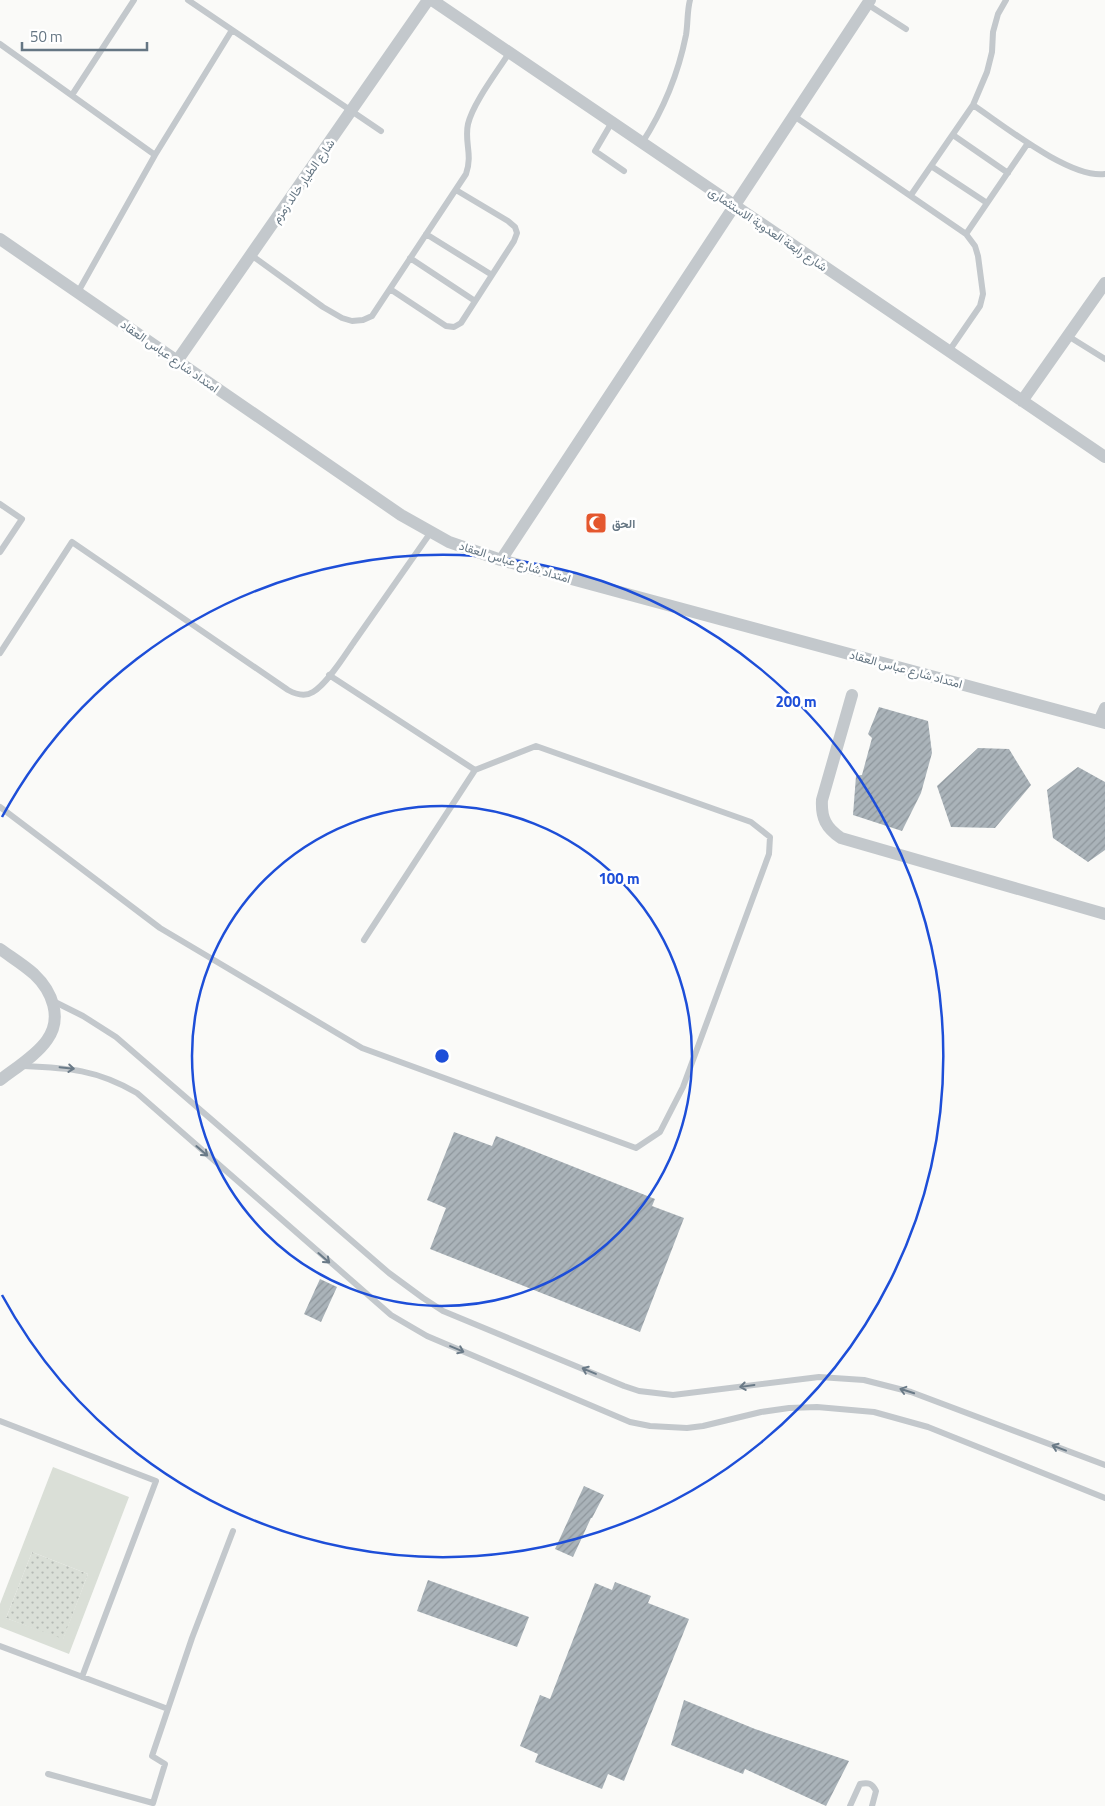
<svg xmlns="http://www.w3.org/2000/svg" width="1105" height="1806" font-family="'Titillium Web',Vazirmatn,sans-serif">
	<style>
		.grass { fill: url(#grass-dots) }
		.park { fill: #dadfd7; fill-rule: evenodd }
		.building { fill: url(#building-hatch) }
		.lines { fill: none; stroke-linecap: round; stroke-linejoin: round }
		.service { stroke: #c3c8cc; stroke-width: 6 }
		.minor { stroke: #c3c8cc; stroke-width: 12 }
		.oneway { stroke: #6a7a87 }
		.ring { fill: none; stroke: #1d4ed8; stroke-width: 2.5 }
		.labels { text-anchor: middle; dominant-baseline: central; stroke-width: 5; stroke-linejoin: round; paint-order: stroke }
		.street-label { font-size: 12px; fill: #657683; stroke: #fff }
		.poi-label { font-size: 12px; font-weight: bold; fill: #657683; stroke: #fff; text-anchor: start }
		.centre { fill: #1d4ed8; stroke: #fff; stroke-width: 2.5 }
		.ring-label { font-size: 15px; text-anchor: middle; font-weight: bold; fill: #1d4ed8; stroke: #fff; stroke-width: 5; stroke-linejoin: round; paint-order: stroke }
	</style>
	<defs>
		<pattern id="grass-dots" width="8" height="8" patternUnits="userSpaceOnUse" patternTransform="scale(1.25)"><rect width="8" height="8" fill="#dadfd7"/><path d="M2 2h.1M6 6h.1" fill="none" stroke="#b4b9b4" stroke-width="1.8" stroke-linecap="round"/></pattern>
		<pattern id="building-hatch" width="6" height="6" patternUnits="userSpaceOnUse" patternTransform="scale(1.25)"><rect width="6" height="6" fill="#aab3b9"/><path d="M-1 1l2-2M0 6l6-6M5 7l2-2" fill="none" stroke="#8e969c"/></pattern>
	</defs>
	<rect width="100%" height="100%" fill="#fafaf8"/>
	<path class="grass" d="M32 1552 88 1574 63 1640 6 1618Z"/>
	<path class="park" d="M53 1467 129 1497 69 1654 0 1627V1604ZM32 1552 88 1574 63 1639 6 1618Z"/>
	<path class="building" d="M879 707 928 721 932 753 921 793 902 831 853 815 856 776 862 775 872 738 868 734Z
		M978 748 1009 749 1031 785 995 828 951 827 937 786Z
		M1078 767 1105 782V850L1088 862 1053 838 1047 790Z
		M454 1132 492 1146 496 1136 655 1199 652 1206 684 1218 640 1332 430 1249 446 1208 427 1200Z
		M320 1279 337 1287 321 1322 304 1314Z
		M584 1486 604 1495 592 1518H591L573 1557 555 1549Z
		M428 1580 529 1617 517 1647 417 1611Z
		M615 1582 651 1596 648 1603 689 1619 624 1781 608 1774 602 1789 535 1762 538 1754 520 1746 540 1695 550 1699 595 1583 612 1590Z
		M684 1700 755 1729 849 1761 826 1806 745 1769 743 1774 671 1745Z"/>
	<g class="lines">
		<path class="service" d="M188 0 381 131
			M867 4 906 29
			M0 44 155 155
			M72 95 134 0
			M973 105C1003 125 1070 179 1105 174
			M794 116 966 234 975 246 978 256 983 294 980 306 949 351
			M612 122 595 151 624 171
			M953 135 1008 173
			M642 143C664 109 678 75 686 35 688 23 687 11 690 0
			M931 166 987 203
			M911 195 973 105 987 72 992 52 993 32 998 14 1006 0
			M426 234 492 275
			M966 234 1028 143
			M251 255 323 307 342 318 352 321 363 320 372 316 466 174C473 154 464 142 468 124 473 103 497 72 509 53
			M410 258 475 301
			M390 289 446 326 454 327 461 323 514 241 517 233 515 227 508 221 456 190
			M78 292 155 155 232 30
			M1068 336 1105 359
			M0 504 22 519 0 552
			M0 653 72 542 288 690C297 695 305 697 313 692 327 684 345 655 354 642 380 605 405 569 431 532
			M329 675 475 770
			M0 807 160 928 362 1048 636 1148 660 1132 683 1087 769 854 770 837 751 822 536 746 475 770 364 940
			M53 1001 83 1016 116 1037 389 1273 423 1298 443 1311 624 1386 639 1391 673 1395 819 1377 864 1380 911 1392 1105 1465
			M22 1066C68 1068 96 1069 137 1093L391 1315 427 1336 630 1422 650 1426 687 1428 703 1426 761 1412 789 1408 817 1407 874 1412 928 1427 1105 1498
			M0 1421 156 1481 82 1677
			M0 1646 168 1709
			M48 1774 153 1803 165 1764 152 1756 192 1638 233 1531
			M850 1806 860 1784C868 1782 872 1783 876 1791L872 1806"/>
		<path class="minor" d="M432 0 1105 457
			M0 239 401 515 449 542 501 560 1105 723
			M177 361 428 0
			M1022 401 1105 283
			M501 560 870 0
			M852 695 822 800C821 818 826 828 841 838L1105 914
			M1099 721 1105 708
			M0 949C11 957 24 965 34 974 52 991 63 1018 47 1040 37 1055 14 1069 0 1080"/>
	</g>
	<defs><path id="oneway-shaft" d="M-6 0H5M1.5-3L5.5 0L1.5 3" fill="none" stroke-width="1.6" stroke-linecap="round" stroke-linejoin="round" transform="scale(1.25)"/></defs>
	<g class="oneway">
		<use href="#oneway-shaft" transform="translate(67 1068) rotate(6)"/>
		<use href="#oneway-shaft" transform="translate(202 1151) rotate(41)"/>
		<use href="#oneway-shaft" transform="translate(324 1258) rotate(41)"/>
		<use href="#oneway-shaft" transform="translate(457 1349) rotate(23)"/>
		<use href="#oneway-shaft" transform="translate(589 1371) rotate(-157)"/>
		<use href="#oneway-shaft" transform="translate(747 1386) rotate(172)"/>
		<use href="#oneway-shaft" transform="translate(907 1391) rotate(-162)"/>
		<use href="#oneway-shaft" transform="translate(1059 1448) rotate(-159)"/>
	</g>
	<g class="ring">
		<circle cx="442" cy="1056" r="250"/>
		<path d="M2 817A501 501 0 1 1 2 1295"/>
	</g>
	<defs>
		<g id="mosque-square" transform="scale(1.125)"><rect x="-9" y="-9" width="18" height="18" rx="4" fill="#e4572e" stroke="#fff"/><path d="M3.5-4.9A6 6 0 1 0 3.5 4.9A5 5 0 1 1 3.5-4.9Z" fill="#fff"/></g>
	</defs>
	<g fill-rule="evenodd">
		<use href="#mosque-square" x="596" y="523"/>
	</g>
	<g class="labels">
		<g class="street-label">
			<text transform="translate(303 181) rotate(-55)">شارع الطيار خالد زمزم</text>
			<text transform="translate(768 229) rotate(34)">شارع رابعة العدوية الاستثمارى</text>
			<text transform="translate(170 356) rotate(35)">امتداد شارع عباس العقاد</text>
			<text transform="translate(515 562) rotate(17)">امتداد شارع عباس العقاد</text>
			<text transform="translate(906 669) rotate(15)">امتداد شارع عباس العقاد</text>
		</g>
		<g class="poi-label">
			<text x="612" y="523">الحق</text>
		</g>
	</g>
	<circle cx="442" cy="1056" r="8" class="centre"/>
	<g class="ring-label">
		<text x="796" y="707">200 m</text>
		<text x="619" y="884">100 m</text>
	</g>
	<path d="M22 42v8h125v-8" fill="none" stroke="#657683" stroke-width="2.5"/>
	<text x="30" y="42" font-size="15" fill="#657683" stroke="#ffffff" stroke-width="4" paint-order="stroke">50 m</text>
</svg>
